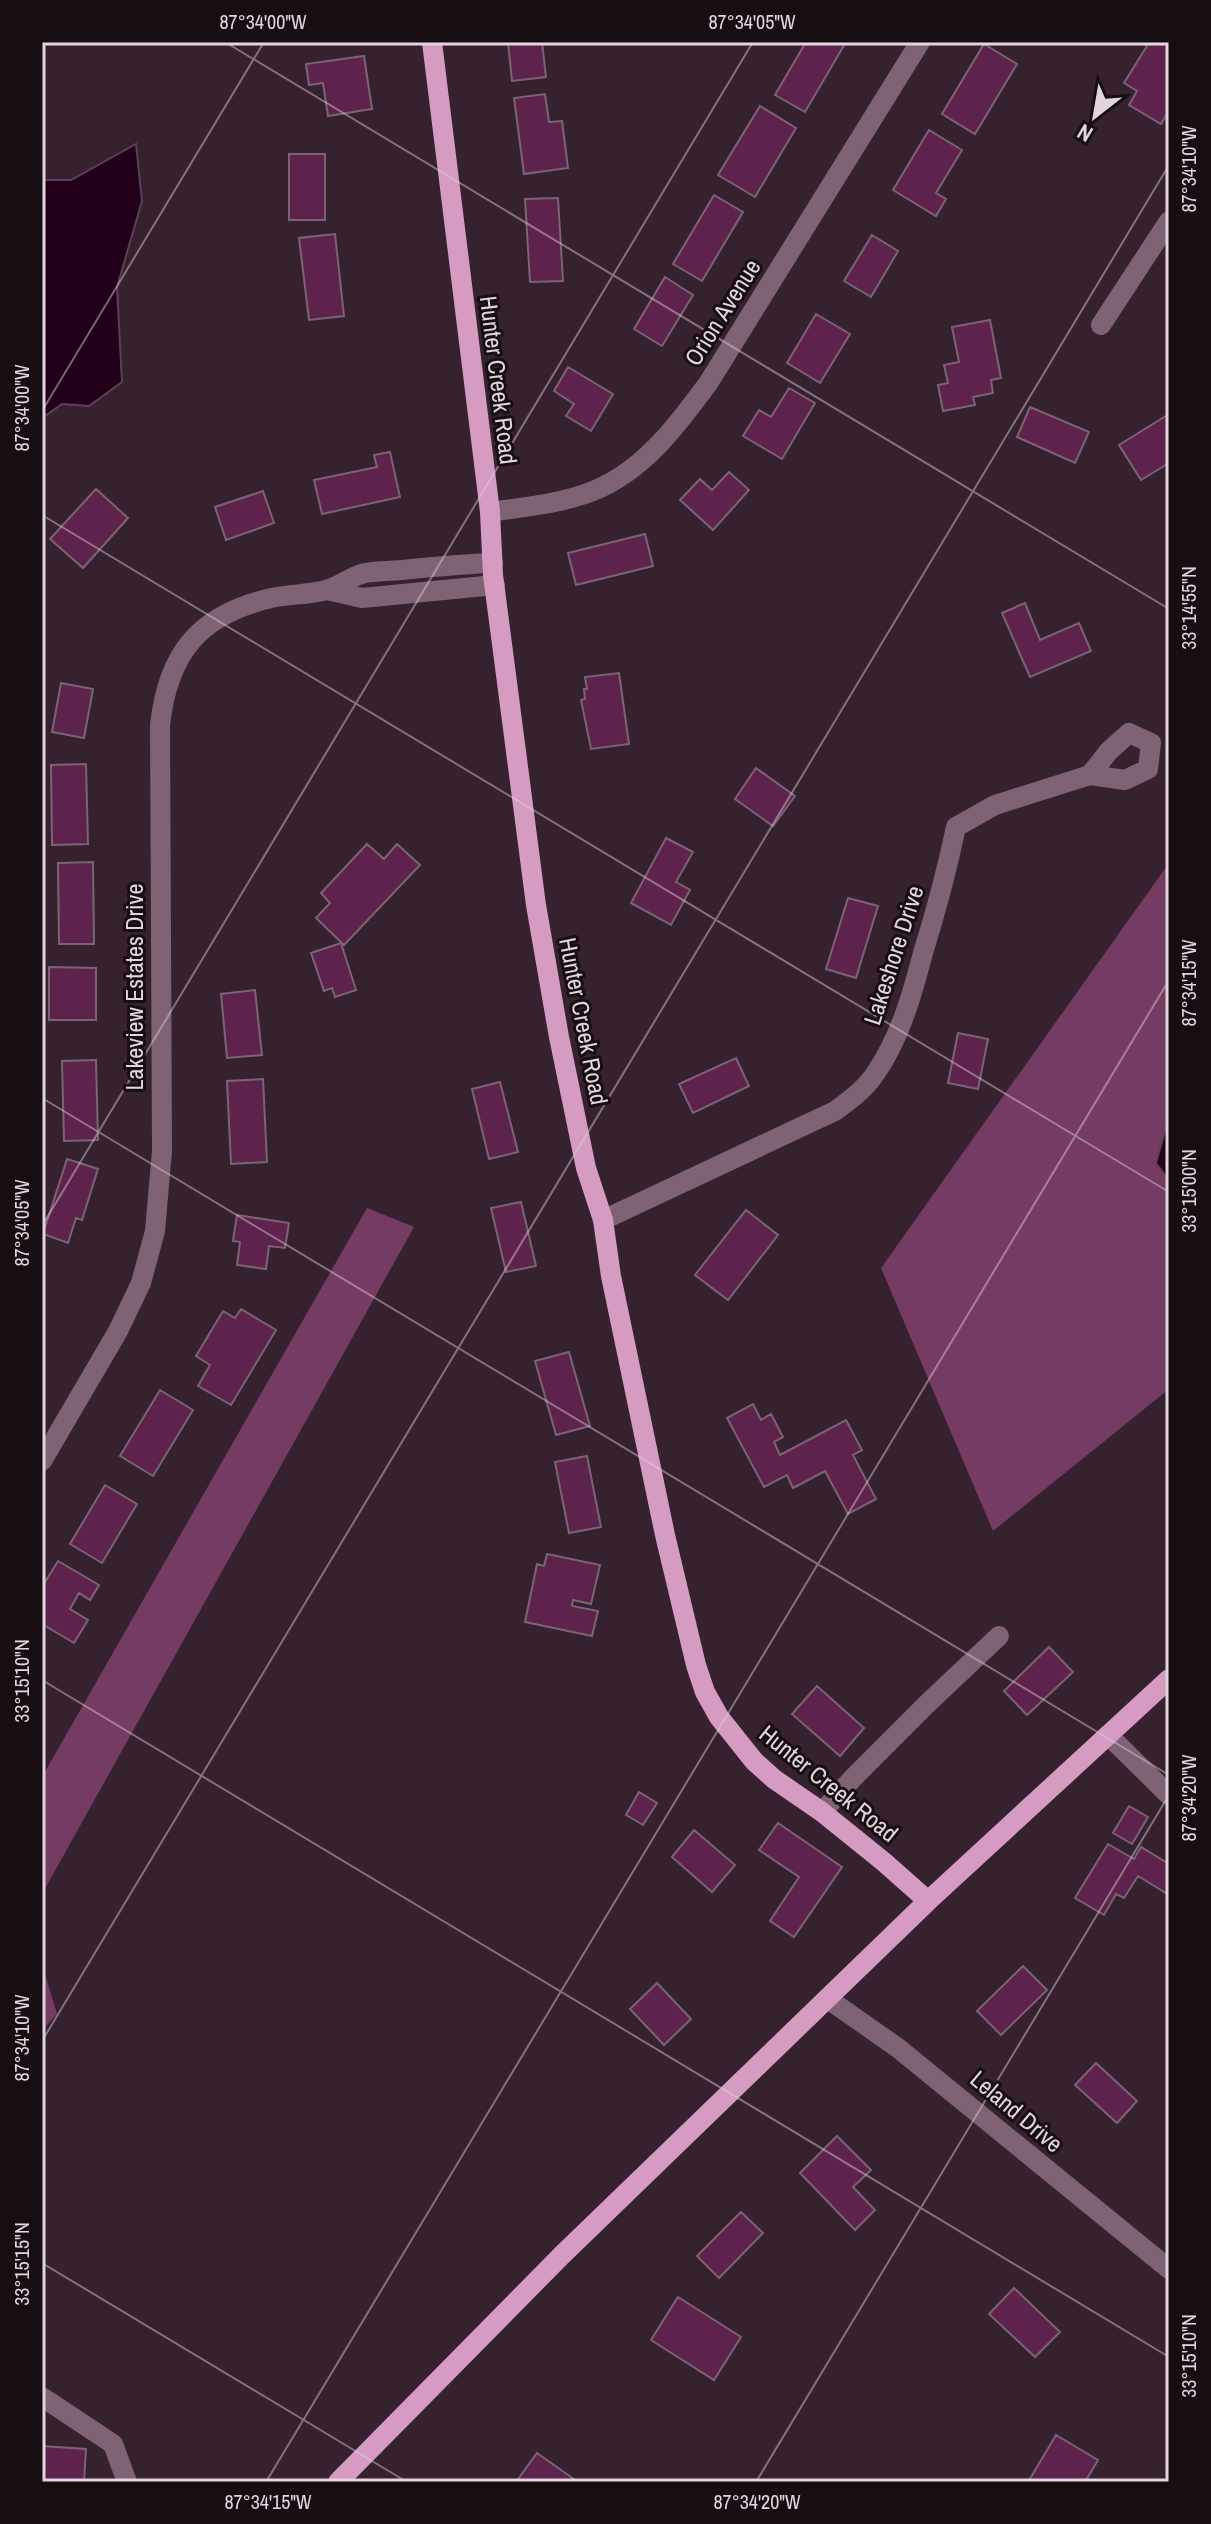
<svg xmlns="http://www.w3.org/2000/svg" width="1211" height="2524" font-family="'Archivo Narrow',sans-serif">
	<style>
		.green { fill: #743c62 }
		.water { fill: #230019; stroke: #5c4054; stroke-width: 2 }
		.building { fill: #5e234d; stroke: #7b6472; stroke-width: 2 }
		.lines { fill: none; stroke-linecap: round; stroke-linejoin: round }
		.minor { stroke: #7f6274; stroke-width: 20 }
		.major { stroke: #d69bc1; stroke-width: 20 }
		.ticks { fill: none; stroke: #e2d5dd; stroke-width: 2; stroke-opacity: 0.45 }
		.labels { text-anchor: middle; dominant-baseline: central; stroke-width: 6; stroke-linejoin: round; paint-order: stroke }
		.street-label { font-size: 24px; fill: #e2d5dd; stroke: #170e14 }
		.neatline { fill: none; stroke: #e2d5dd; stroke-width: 3 }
		.ticks-label { font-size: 20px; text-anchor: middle; fill: #e2d5dd }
	</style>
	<rect width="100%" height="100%" fill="#35222e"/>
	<path class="green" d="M1169 863V1389L993 1531 881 1268Z
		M367 1208 414 1227 42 1894V1777Z
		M42 1964 57 2014 42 2031Z"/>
	<path class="water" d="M136 144 142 201 117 287 122 382 89 406 62 404 42 418V180H71Z
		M1169 1117V1180L1156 1163Z"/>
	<path class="building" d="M508 42H542L546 77 512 81Z
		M806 42H846L805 112 775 95Z
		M1141 42H1169V110L1161 124 1129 105 1137 91 1124 83 1147 46Z
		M984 44 1017 64 975 134 942 114Z
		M364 56 372 109 328 116 323 83 309 85 306 64Z
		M545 94 549 122 562 121 568 168 524 174 514 98Z
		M760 106 796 128 755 197 718 175Z
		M929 130 962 150 936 193 946 199 936 216 893 190Z
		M289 154H325V220H289Z
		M714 195 743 212 702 281 673 264Z
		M558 198 563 281 530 282 525 199Z
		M335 234 344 316 309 320 299 238Z
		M872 235 898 251 871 297 844 281Z
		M665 277 693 295 662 346 634 329Z
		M816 314 850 334 820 383 787 363Z
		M990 320 1001 378 991 380 993 393 973 397 975 405 943 411 938 385 948 383 944 365 959 362 952 327Z
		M568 367 613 394 591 431 566 416 574 404 554 391Z
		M789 388 815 403 782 459 743 436 759 410 771 417Z
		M1030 407 1089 432 1075 463 1017 437Z
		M1169 414V463L1141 480 1119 445Z
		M390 452 400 497 322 514 314 480 377 467 374 455Z
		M729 472 749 490 713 530 680 500 700 479 712 490Z
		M96 489 128 518 83 568 50 539Z
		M263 491 274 523 226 540 215 507Z
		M645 534 653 566 576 585 568 553Z
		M1025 603 1040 640 1079 623 1091 651 1030 677 1002 613Z
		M619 673 629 744 591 749 581 700 585 699 584 689H587L585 677Z
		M61 683 93 689 84 738 52 732Z
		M86 764 88 844 52 845 51 765Z
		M756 768 795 796 773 826 735 799Z
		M666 838 693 852 676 882 690 890 671 925 631 903Z
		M367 844 384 859 397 844 420 865 344 945 316 918 330 903 321 893Z
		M93 862 94 944H59L58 863Z
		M848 898 878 906 856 978 826 969Z
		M341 943 356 990 335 997 332 988 324 991 311 953Z
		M49 967 96 968V1020H49Z
		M255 990 262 1055 227 1058 221 994Z
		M958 1033 988 1039 978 1089 948 1083Z
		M736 1058 749 1086 693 1113 679 1084Z
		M96 1060 98 1140 64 1141 62 1061Z
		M263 1079 267 1162 231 1164 227 1081Z
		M500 1082 518 1152 489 1159 472 1089Z
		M67 1159 98 1169 82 1220 76 1218 68 1243 43 1234Z
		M521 1202 536 1266 506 1272 491 1208Z
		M746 1210 778 1235 728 1300 695 1275Z
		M237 1215 289 1223 285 1248 269 1246 266 1269 237 1265 240 1242 233 1241Z
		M241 1309 276 1330 231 1405 198 1386 210 1365 196 1356 223 1311 235 1318Z
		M569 1352 590 1426 556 1435 535 1361Z
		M160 1390 193 1410 153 1476 120 1456Z
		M753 1404 761 1420 771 1414 783 1437 774 1442 780 1455 846 1420 862 1450 853 1455 876 1499 848 1514 825 1471 793 1488 787 1475 764 1487 727 1418Z
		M587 1456 601 1527 569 1533 555 1462Z
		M105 1485 137 1504 102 1563 70 1544Z
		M547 1554 600 1565 591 1604 573 1600 572 1606 598 1611 592 1636 525 1622 537 1564 544 1566Z
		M58 1561 99 1585 90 1600 79 1593 70 1609 88 1620 74 1643 42 1624V1587Z
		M1049 1647 1073 1672 1027 1715 1004 1691Z
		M817 1686 864 1728 840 1756 792 1714Z
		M639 1792 657 1803 643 1825 626 1815Z
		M1129 1806 1148 1817 1132 1844 1113 1833Z
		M778 1823 842 1867 794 1937 770 1921 799 1877 759 1850Z
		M694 1830 735 1865 712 1892 672 1857Z
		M1108 1844 1134 1859 1141 1847 1169 1864V1895L1138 1876 1124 1898 1116 1894 1104 1915 1075 1898Z
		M1023 1966 1047 1990 1001 2035 977 2011Z
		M657 1983 691 2019 664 2045 630 2009Z
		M1096 2063 1137 2101 1117 2123 1075 2085Z
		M837 2136 871 2170 853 2187 875 2210 855 2230 800 2173Z
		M741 2212 763 2233 719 2278 697 2256Z
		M1014 2288 1060 2332 1035 2357 989 2314Z
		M678 2297 741 2337 714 2380 651 2340Z
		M1056 2435 1098 2460 1085 2482H1028Z
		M42 2446 86 2449 84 2482H42Z
		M537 2453 578 2482H516Z"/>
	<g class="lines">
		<path class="minor" d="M1101 325 1169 221
			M490 512C524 507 560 504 593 491 644 471 678 424 709 382L920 42
			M327 590 362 598 495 585
			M1129 733 1151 743 1148 769 1125 780 1090 775 1109 751Z
			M603 1220 835 1111C850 1100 865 1089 875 1074 900 1038 912 995 923 953 936 911 947 870 956 827L995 805 1090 775
			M42 1461 118 1331 141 1283 155 1231 162 1151 160 725C168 653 199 615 271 598 289 594 308 595 326 590 339 587 351 576 365 573 377 571 390 571 402 570 432 567 463 564 493 563
			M1108 1735 1169 1795
			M822 1812 853 1778 929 1702 999 1636
			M828 1999 898 2048 1169 2269
			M42 2397 113 2444 127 2482"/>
		<path class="major" d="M432 42 490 512 493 575 536 905 559 1037 586 1168 603 1220 611 1276 665 1535 696 1665 705 1692 719 1717 754 1761 774 1779 822 1812 884 1862 928 1901
			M338 2482 562 2255 928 1901 1169 1679"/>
	</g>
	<path class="ticks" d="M225 42 1169 609M42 411 264 42M42 515 1169 1192M42 1098 1169 1775M42 1226 753 42M42 1680 1169 2357M42 2041 1169 165M42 2263 407 2482M266 2482 1169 980M756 2482 1169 1795"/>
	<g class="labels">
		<g class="street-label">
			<text transform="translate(722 312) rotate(-58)">Orion Avenue</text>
			<text transform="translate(499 380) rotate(83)">Hunter Creek Road</text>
			<text transform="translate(893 955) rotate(-72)">Lakeshore Drive</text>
			<text transform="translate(134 987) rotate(-90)">Lakeview Estates Drive</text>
			<text transform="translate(584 1021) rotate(79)">Hunter Creek Road</text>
			<text transform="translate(829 1783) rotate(39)">Hunter Creek Road</text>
			<text transform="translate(1017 2111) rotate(40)">Leland Drive</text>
		</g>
	</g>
	<rect width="1211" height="2524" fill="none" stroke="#170e14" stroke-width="88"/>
	<g transform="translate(1095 116) rotate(211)" stroke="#170e14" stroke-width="6" paint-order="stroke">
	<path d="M0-6L14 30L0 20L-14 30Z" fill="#e2d5dd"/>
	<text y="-12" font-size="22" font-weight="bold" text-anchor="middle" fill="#e2d5dd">N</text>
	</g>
	<rect x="44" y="44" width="1123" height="2436" class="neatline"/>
	<g class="ticks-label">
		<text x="263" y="29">87°34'00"W</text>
		<text x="752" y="29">87°34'05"W</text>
		<text transform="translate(1189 169) rotate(-90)" y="7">87°34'10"W</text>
		<text transform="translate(22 408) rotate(-90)" y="7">87°34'00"W</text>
		<text transform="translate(1189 608) rotate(-90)" y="7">33°14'55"N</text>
		<text transform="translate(1189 983) rotate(-90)" y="7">87°34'15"W</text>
		<text transform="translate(1189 1191) rotate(-90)" y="7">33°15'00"N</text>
		<text transform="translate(22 1223) rotate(-90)" y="7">87°34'05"W</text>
		<text transform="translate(22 1681) rotate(-90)" y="7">33°15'10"N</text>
		<text transform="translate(1189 1798) rotate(-90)" y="7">87°34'20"W</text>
		<text transform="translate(22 2038) rotate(-90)" y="7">87°34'10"W</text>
		<text transform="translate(22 2264) rotate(-90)" y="7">33°15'15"N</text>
		<text transform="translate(1189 2356) rotate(-90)" y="7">33°15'10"N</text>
		<text x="268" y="2509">87°34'15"W</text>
		<text x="757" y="2509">87°34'20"W</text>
	</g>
</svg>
